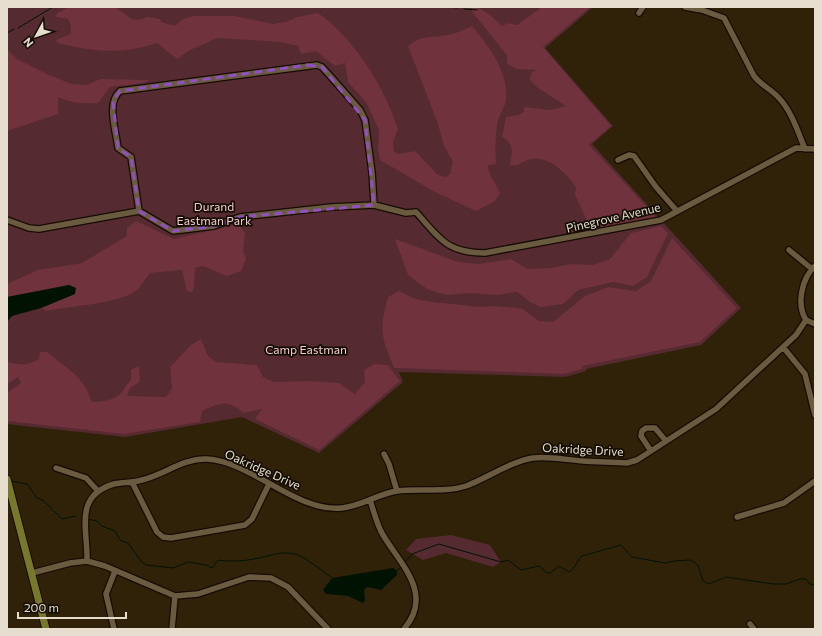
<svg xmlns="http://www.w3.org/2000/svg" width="822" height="636" font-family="Commissioner,sans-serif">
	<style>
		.green { fill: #552a30 }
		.forest { fill: #70323c }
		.water { fill: #001302 }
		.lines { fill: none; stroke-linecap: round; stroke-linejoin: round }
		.stream { stroke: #001302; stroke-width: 1 }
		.minor-casing { stroke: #170b00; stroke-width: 8 }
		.major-casing { stroke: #170b00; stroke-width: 9 }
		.minor { stroke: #6a5b40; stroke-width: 5.5 }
		.major { stroke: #78782c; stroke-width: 7 }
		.marked { fill: none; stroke: #904fc2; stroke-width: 3; stroke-dasharray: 8 5; stroke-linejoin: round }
		.labels { text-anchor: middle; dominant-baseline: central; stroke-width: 3.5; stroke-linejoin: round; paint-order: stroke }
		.park-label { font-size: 12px; fill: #f4cbce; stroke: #130d04 }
		.street-label { font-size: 12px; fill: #e6ddce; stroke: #130d04 }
	</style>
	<rect width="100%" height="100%" fill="#302208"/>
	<path class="green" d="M7 7H593L545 48 613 126 592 144 741 308 701 345 586 369V371L565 377 399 372 403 382 319 453 242 417 125 437 7 424Z
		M451 535 490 545 501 562 493 567 446 553 423 560 406 550 416 539Z"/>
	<path class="forest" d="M70 7H115L132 19 138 20 148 17 160 19 161 22 175 26 183 19 194 16H235L273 24 286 22 297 17 318 13C354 38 385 88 398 129L393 142 394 152 399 154 415 151 438 175 446 177 450 174 453 162 444 146 438 124 408 46C424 33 434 39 451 34 458 33 465 29 472 26 489 46 509 72 506 100 505 107 500 114 498 120 495 135 495 149 496 164L488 165C488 176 496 182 500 193L495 201 476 211 435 192 380 160 378 148 379 130 366 102 348 82 345 63 335 66 316 51 301 54 298 46 280 42 217 38 190 50 177 59 157 43C120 55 95 52 58 43L56 40 70 34 71 26 68 19 56 17 57 13Z
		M471 7C484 7 493 18 502 26L508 23 517 25 542 7H590L543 47 611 126 589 145 658 219H646L592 231 575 195 576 187C566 173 550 156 531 159 523 161 518 167 510 165 512 153 515 144 502 137L506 117 518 115 524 112V107L550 110 566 106 538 88 530 80 531 73 536 70 517 69 507 64V55L473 13Z
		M7 49 17 59 49 75 72 84 87 85 100 79 149 80 145 83 110 87 98 103C83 104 71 103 58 97V114L7 131Z
		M136 221 174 239 238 224 245 233 243 251 246 259 241 271 227 276 203 266 195 268 194 288 192 292 187 291 182 270 150 273C146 278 142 285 137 290 120 304 69 306 46 311L41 308 75 294 69 285 7 297V284L38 270 82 263 127 236V228Z
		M661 226 668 233 647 277 633 286 613 282 578 290 563 304 540 307 530 302 517 292 497 295 470 293 446 295 427 289 408 275 395 239 458 262 478 264 511 259 527 269 551 268 571 264 593 265 610 259 631 233Z
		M672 238 737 308 700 342 582 366V369L564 374 394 368C381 337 379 330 388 297L399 291 415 299 433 302 481 307 496 306 523 309 539 321 553 322 585 296 608 287 636 291 651 281Z
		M201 339 208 356 216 362 257 365 263 377 274 382 309 381 339 383 355 394 365 382 364 370 374 364 388 365 400 381 319 450 255 419 262 409 244 413C228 399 219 403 202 411L200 422 124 434 7 421V393L21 383 18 377 9 383H7V362C20 365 27 366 39 359L40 352H47L76 375 86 388 92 402C100 402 116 400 121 393 125 388 126 385 131 380V370L139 366 140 382 130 388 127 396 166 397 172 388 170 367 191 345Z"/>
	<path class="water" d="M69 285 76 288 75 294 41 308 12 316 7 322V297Z
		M393 568 397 571V575L381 590 367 587 364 590 365 601 363 603 348 596 326 594 323 590 332 578Z"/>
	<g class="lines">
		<path class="stream" d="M450 7 457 8
			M464 9 477 10
			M18 28 53 7
			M7 33 14 29
			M11 481 27 484 37 498 43 500 62 519 76 516
			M88 519 97 521 102 526 115 531 121 541 128 543 141 561 146 565 173 568 188 562 206 565 212 568 218 560C231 562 246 561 259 558 273 555 283 550 298 555 304 557 326 573 332 578
			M405 562 412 554 439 544 501 562 508 560 521 570 539 566 547 573H550L559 566 569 572C576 568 576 561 582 556L621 545 632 557 665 563 674 561 690 560 698 565 703 581 709 584 726 577 773 584H786L800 579H806L810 584 815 585
			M397 571 401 567"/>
		<g class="minor-casing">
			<path id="minor" d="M685 7 702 10 724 18 754 76C761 85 772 90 779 98 792 112 798 132 805 149
				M639 13 643 7
				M618 160 629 155 634 156 656 187 677 211
				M139 211 131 157 118 148C116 131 106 103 120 91L317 65 322 67 331 77 360 110 365 120 372 172 374 205
				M7 220 29 228 39 229 139 211 173 231 214 226 240 217 331 207 374 205 406 213 416 212C440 239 447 253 485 253L661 220 796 148 815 149
				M789 250 812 269
				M806 320 815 324
				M783 347 805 374 815 415
				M651 451 641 436 642 431 646 428H655L666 441
				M384 454 389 464 397 491
				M56 468 86 478 98 491
				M132 482 157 532 163 537 171 538 245 525 252 519 269 484
				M370 500C374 512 377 525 383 535 401 565 434 594 404 629
				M737 517 784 503 815 481
				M87 561C88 530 73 496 114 484 123 482 132 483 142 480 164 475 183 458 207 459 251 461 297 513 342 508 361 506 378 494 397 491 419 488 444 493 466 486 488 478 509 462 533 458 549 456 567 460 583 461 598 462 613 462 627 463L637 460 716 409 796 335 806 320C796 304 802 278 815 266
				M32 573 70 563 87 561 105 566 175 596 198 594 249 577 271 578 288 587 328 629
				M750 624 754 629
				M114 629 106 594 115 571
				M172 629 175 596"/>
		</g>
		<g class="major-casing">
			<path id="major" d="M7 479 46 629"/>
		</g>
		<use href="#minor" class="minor"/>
		<use href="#major" class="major"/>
	</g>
	<path class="marked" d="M308 65 322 67 365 120 374 205 240 217 214 226 173 231 139 211 131 157 118 148 113 101 120 91Z"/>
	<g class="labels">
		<g class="park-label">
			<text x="214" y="206">Durand<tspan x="214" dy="14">Eastman Park</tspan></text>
			<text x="306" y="349">Camp Eastman</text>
		</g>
		<g class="street-label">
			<text transform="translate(613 217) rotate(-13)">Pinegrove Avenue</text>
			<text transform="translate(583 449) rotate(3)">Oakridge Drive</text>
			<text transform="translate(263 469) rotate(24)">Oakridge Drive</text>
		</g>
	</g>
	<rect width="822" height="636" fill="none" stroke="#e6ddce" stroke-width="16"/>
	<g transform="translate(36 36) rotate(230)" stroke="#130d04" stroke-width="3" paint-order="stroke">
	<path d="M0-3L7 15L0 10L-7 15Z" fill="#e6ddce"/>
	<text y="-6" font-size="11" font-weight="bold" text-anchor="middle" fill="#e6ddce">N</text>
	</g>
	<path d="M18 612v6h108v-6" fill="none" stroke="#e6ddce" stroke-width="2"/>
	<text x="24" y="612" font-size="12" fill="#e6ddce" stroke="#130d04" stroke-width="3" paint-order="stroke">200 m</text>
</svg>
